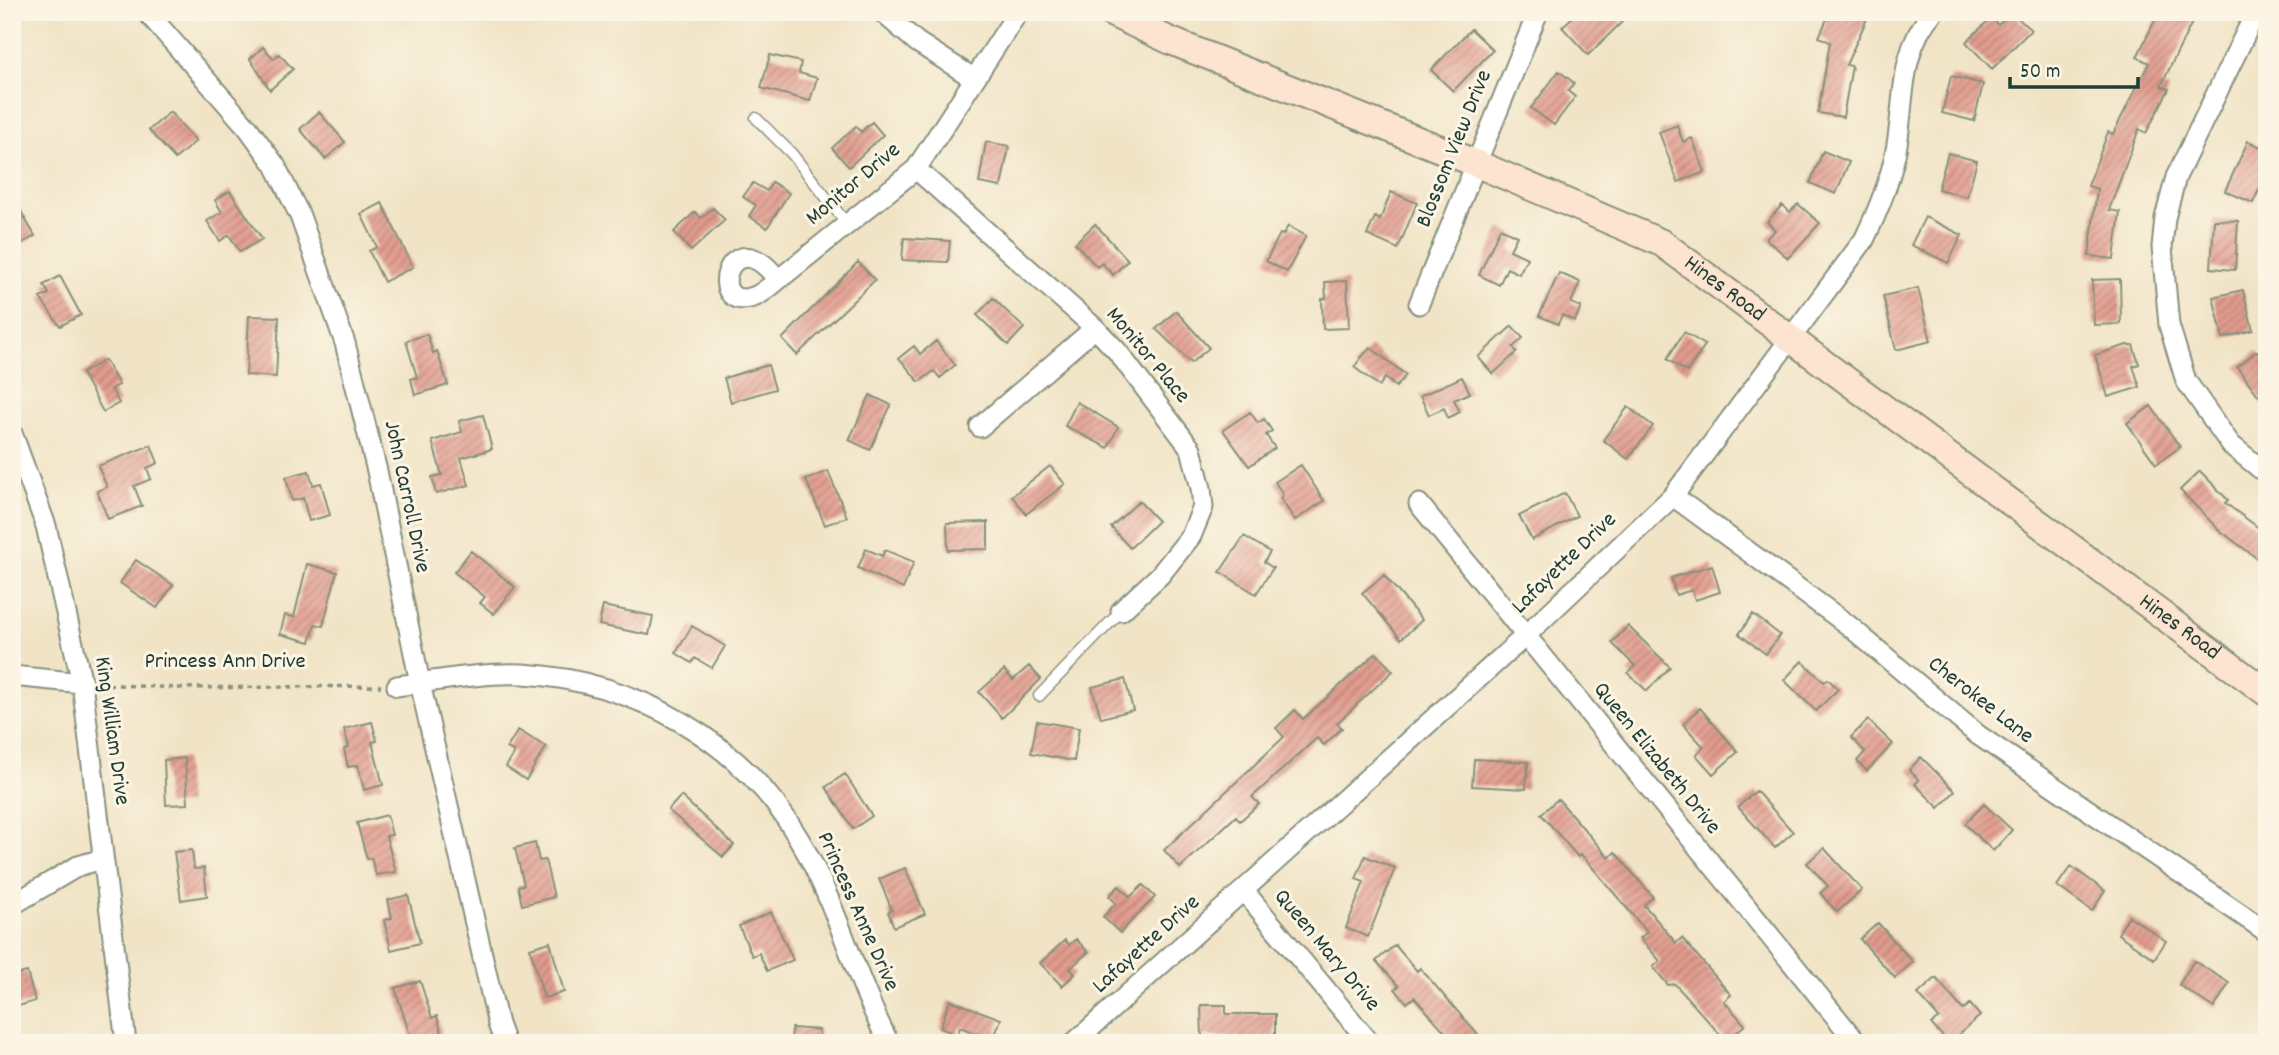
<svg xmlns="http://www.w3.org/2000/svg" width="2279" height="1055" font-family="Dekko,sans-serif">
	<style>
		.building { fill: url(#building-hatch) }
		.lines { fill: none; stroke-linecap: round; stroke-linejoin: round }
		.lane-casing { stroke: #88907d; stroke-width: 13 }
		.street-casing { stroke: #88907d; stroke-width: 23 }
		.secondary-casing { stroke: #88907d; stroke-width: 30 }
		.path { stroke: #88907d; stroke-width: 3.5; stroke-dasharray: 5 5; stroke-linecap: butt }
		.lane { stroke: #fff; stroke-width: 10 }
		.street { stroke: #fff; stroke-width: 19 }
		.secondary { stroke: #fde4d0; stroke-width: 26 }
		.labels { text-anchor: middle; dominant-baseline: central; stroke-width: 6; stroke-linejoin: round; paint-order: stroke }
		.street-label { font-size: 23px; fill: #1f3d34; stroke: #fcf5e5 }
	</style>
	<defs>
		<pattern id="building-hatch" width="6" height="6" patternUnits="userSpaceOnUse" patternTransform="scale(1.75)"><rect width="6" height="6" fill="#e19b8d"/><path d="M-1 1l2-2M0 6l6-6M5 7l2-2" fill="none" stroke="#b68074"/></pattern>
	</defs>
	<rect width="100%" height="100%" fill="#fcf5e5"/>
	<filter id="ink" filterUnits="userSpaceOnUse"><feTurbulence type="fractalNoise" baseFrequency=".0143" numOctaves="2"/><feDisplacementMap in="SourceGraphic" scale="14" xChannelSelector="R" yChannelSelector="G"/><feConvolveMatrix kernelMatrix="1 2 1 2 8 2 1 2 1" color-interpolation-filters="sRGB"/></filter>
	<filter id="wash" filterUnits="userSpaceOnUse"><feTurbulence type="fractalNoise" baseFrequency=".00686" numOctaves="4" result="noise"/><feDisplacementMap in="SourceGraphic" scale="28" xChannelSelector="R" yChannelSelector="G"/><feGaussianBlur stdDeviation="1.57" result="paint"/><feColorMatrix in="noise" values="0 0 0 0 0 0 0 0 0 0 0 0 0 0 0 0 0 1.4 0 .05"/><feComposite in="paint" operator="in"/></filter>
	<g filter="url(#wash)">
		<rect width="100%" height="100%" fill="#f1e4c6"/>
		<g id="blocks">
			<path class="building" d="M1578 12H1612L1622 22 1588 55 1562 27Z
				M1830 12H1870L1846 65 1852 66 1843 117 1818 113 1830 42 1819 37Z
				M2011 12 2031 30 1992 69 1966 42 1991 18 1998 25Z
				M2159 12H2197L2161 86 2169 89 2146 133 2139 129 2109 210 2120 212 2114 259 2089 256 2097 189 2088 186 2108 132 2113 134 2149 63 2137 57Z
				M1471 29 1493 50 1453 91 1431 70Z
				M263 47 274 59 279 54 293 69 270 90 250 59Z
				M770 55 801 62 799 73 817 78 810 101 761 88Z
				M1559 71 1574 83 1568 91 1575 97 1554 125 1531 108Z
				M1951 76 1983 84 1974 121 1942 113Z
				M170 112 196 141 175 159 149 130Z
				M319 112 345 142 325 159 300 129Z
				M872 122 883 135 849 167 832 148 856 126 861 132Z
				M1677 125 1683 142 1692 138 1705 172 1678 182 1659 132Z
				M2248 141 2267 150V172L2253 203 2225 191Z
				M986 142 1009 146 1001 187 979 183Z
				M1823 151 1849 162 1836 194 1810 183Z
				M1948 153 1977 161 1967 197 1938 189Z
				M772 182 789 193 767 228 749 216 756 205 743 197 753 183 767 191Z
				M230 191 262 239 240 252 229 235 220 241 207 221 222 212 215 200Z
				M1391 192 1417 203 1398 249 1367 235 1375 217 1380 220Z
				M12 196 35 236 12 249Z
				M382 203 413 267 384 282 369 251 377 247 361 214Z
				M1798 204 1820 223 1788 258 1766 239 1775 230 1767 222 1782 205 1790 212Z
				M713 208 725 220 691 251 674 232 695 212 701 218Z
				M1925 217 1962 235 1948 263 1911 245Z
				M2214 220 2238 221 2235 270 2211 268Z
				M1095 224 1128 260 1113 275 1102 263 1097 267 1075 243Z
				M1288 226 1306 236 1287 272 1266 261 1280 234 1283 235Z
				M1500 228 1517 236 1510 250 1527 258 1519 274 1507 268 1499 285 1479 275Z
				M904 238 950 241 948 262 902 260Z
				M858 262 875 280 797 355 782 339Z
				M1559 273 1580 282 1571 303 1581 307 1575 321 1562 315 1558 324 1539 316Z
				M60 276 81 315 60 326 40 298 49 294 44 285Z
				M2120 279 2121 324 2094 325 2092 280Z
				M1347 281 1349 328 1323 329 1322 299 1326 298 1325 282Z
				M1918 288 1931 341 1896 350 1883 296Z
				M2243 290 2253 330 2223 338 2213 297Z
				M993 298 1024 328 1008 345 977 315Z
				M1176 311 1209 348 1191 363 1156 329Z
				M249 316 279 317 276 377 246 375Z
				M1512 326 1523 338 1513 347 1517 352 1493 374 1478 357Z
				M1684 332 1705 345 1687 372 1667 359Z
				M427 334 433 353 437 351 448 385 415 395 411 379 417 377 406 341Z
				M936 341 955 365 940 378 934 371 919 382 899 358 914 346 920 354Z
				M2127 345H2133L2139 364 2133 366 2140 387 2108 397 2095 355Z
				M1370 347 1406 375 1396 387 1385 378 1379 386 1354 367Z
				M2257 351 2267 364V407L2237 367Z
				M105 360 119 385 111 389 119 403 103 412 82 373Z
				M768 365 775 389 731 402 724 378Z
				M1462 377 1470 393 1454 400 1460 412 1448 418 1444 408 1429 415 1420 396Z
				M870 395 891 405 870 450 849 440Z
				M1077 402 1118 427 1108 448 1065 426Z
				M2151 406 2180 447 2156 464 2127 423Z
				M1628 407 1653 426 1628 459 1603 440Z
				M1250 412 1258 423 1264 419 1272 431 1266 435 1275 448 1249 466 1223 430Z
				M483 415 492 449 461 458 469 485 436 494 432 477 442 475 432 441 462 432 459 421Z
				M151 445 158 463 147 468 151 479 134 486 142 506 108 519 97 491 107 487 98 466Z
				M1301 465 1324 501 1295 520 1280 498 1283 495 1275 482Z
				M1050 466 1065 484 1026 514 1012 496Z
				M309 471 313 485 321 483 330 515 309 521 303 498 292 501 286 477Z
				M828 471 847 517 825 525 806 480Z
				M2200 471 2228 500 2225 503 2267 534V566L2218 529 2180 490Z
				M1565 493 1577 516 1532 540 1519 516Z
				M1139 501 1158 521 1130 548 1111 527Z
				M988 522V549L948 550 947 523Z
				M1244 536 1270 552 1264 562 1273 568 1256 594 1220 572Z
				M866 549 882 556 885 550 914 562 903 589 858 568Z
				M471 551 515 587 494 614 480 603 485 597 454 572Z
				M136 560 173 585 157 608 120 583Z
				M307 564 337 572 323 626 315 624 310 642 280 634 285 615 294 617Z
				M1712 565 1720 592 1695 600 1692 590 1676 595 1671 578Z
				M1384 575 1422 620 1401 639 1362 593Z
				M603 606 653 616 649 635 599 625Z
				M1753 614 1780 635 1766 654 1739 634Z
				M692 626 725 646 712 668 695 658 692 663 676 653Z
				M1628 626 1670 667 1647 691 1628 673 1635 666 1612 643Z
				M1376 653 1393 671 1337 723 1342 728 1324 745 1317 738 1252 797 1259 804 1240 821 1236 816 1180 868 1164 850 1284 737 1276 728 1295 710 1303 719Z
				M1802 661 1824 682 1828 679 1838 689 1816 711 1784 680Z
				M1029 666 1041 679 1002 718 979 692 1004 670 1013 680Z
				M1125 679 1133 710 1101 718 1092 687Z
				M1700 708 1738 752 1713 774 1696 755 1704 747 1683 724Z
				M1868 720 1893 744 1867 771 1857 761 1865 752 1851 737Z
				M1037 721 1079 728 1074 761 1031 753Z
				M372 722 377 741 372 742 383 785 364 790 358 765 348 767 344 749 349 747 344 729Z
				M518 730 546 747 526 780 506 767 515 752 507 748Z
				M1921 757 1955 791 1939 808 1915 784 1919 780 1909 770Z
				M185 758 188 804 166 805 164 760Z
				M1474 759 1528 762 1526 789 1472 786Z
				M845 774 872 816 853 829 826 787Z
				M1756 791 1793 832 1775 848 1738 807Z
				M681 796 734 845 723 857 668 810Z
				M1558 799 1609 858 1615 852 1653 897 1644 905 1676 943 1682 938 1731 995 1724 1001 1745 1025 1726 1041 1675 984 1668 985 1653 967 1660 961 1640 938 1647 932 1581 854 1578 857 1541 814Z
				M1984 804 2012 830 1993 851 1965 824Z
				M387 815 392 835 386 836 396 872 376 875 371 858 367 859 357 823Z
				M535 843 539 861 545 860 554 897 522 905 518 886 524 885 515 848Z
				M1824 848 1862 890 1837 912 1820 893 1828 886 1807 863Z
				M192 850 194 869 204 868 207 896 181 900 174 852Z
				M1365 856 1395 868 1368 937 1346 928 1364 882 1356 879Z
				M2071 866 2105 891 2092 911 2057 886Z
				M905 868 925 914 894 927 888 912 892 910 879 879Z
				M1143 885 1155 897 1120 933 1103 917 1116 903 1109 896 1119 886 1130 897Z
				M408 895 420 943 391 950 384 920 392 918 388 900Z
				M771 912 793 960 767 971 759 953 752 956 739 926Z
				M2129 916 2166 941 2154 959 2118 934Z
				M1878 923 1913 962 1895 978 1860 939Z
				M1076 939 1088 952 1070 969 1075 974 1062 986 1040 963 1065 940 1069 945Z
				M550 942 564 992 544 998 530 948Z
				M1395 945 1417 971 1420 968 1485 1043H1455L1414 997 1407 1003 1395 989 1399 986 1376 961Z
				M2194 961 2229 983 2214 1008 2179 985Z
				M27 972 35 1001 12 1008V976Z
				M1936 978 1963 1010 1970 1004 1980 1016 1949 1043 1931 1024 1939 1018 1918 994Z
				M420 981 432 1018 437 1016 442 1033 412 1042 395 988Z
				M950 1000 1001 1019 993 1040 960 1027 958 1035 940 1028Z
				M1201 1005H1226V1014H1275V1038H1258V1043H1239V1037H1202Z
				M792 1028 819 1030V1043H791Z"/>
		</g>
	</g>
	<g filter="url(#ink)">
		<use href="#blocks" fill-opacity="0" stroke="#88907d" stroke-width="2"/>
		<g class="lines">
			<g class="lane-casing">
				<path id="lane" d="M756 118 792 154 847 224
					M1039 696 1121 611"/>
			</g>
			<g class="street-casing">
				<path id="street" d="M147 12 248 128 275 165 300 216 345 343 377 471 420 683 498 1024 505 1043
					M882 12 917 42 973 78
					M2256 12 2176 177 2165 218 2162 247 2169 325 2186 381 2231 445 2267 474
					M916 169 1095 328 1117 351 1191 449 1201 488 1203 507 1191 536 1160 575 1121 611
					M778 280C728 213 703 317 756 296 763 293 772 285 778 280L916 169 1018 12
					M1419 304 1538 12
					M980 427 1095 328
					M12 433 46 526 82 683 126 1043
					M1673 496 1848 625 1978 735 2267 932
					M1419 504 1857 1043
					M12 676 82 683
					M397 686C435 681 485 672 523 674 636 681 742 741 799 839 837 903 854 977 889 1043
					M1244 891 1370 1043
					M12 905 78 866 102 859
					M1074 1043 1524 637 1673 496 1864 240C1877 213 1889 184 1895 155 1906 105 1897 53 1933 12"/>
			</g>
			<g class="secondary-casing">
				<g id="secondary">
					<path id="s1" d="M1109 12 1171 41 1475 163 1662 243 2267 693"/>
				</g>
			</g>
			<path class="path" d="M98 684 179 688 381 686"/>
			<use href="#lane" class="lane"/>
			<use href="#street" class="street"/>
			<use href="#secondary" class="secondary"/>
		</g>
	</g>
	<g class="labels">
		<g class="street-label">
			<text transform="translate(1455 149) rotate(-68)">Blossom View Drive</text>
			<text transform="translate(854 185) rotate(-40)">Monitor Drive</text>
			<text stroke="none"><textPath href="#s1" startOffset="677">Hines Road</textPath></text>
			<text transform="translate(1147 356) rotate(50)">Monitor Place</text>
			<text transform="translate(406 497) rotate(78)">John Carroll Drive</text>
			<text transform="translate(1565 564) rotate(-44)">Lafayette Drive</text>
			<text stroke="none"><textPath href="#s1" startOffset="1244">Hines Road</textPath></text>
			<text x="225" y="662">Princess Ann Drive</text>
			<text transform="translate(1980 701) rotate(38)">Cherokee Lane</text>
			<text transform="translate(111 731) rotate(82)">King William Drive</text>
			<text transform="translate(1656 759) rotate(51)">Queen Elizabeth Drive</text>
			<text transform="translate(857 912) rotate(66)">Princess Anne Drive</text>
			<text transform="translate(1147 945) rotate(-42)">Lafayette Drive</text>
			<text transform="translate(1326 951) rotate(50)">Queen Mary Drive</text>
		</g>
	</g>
	<rect width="2279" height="1055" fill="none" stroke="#fcf5e5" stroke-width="42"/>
	<path d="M2010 77v10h128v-10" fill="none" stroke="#1f3d34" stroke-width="3.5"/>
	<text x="2020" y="77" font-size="21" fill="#1f3d34" stroke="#fcf5e5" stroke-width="5" paint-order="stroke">50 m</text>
</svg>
